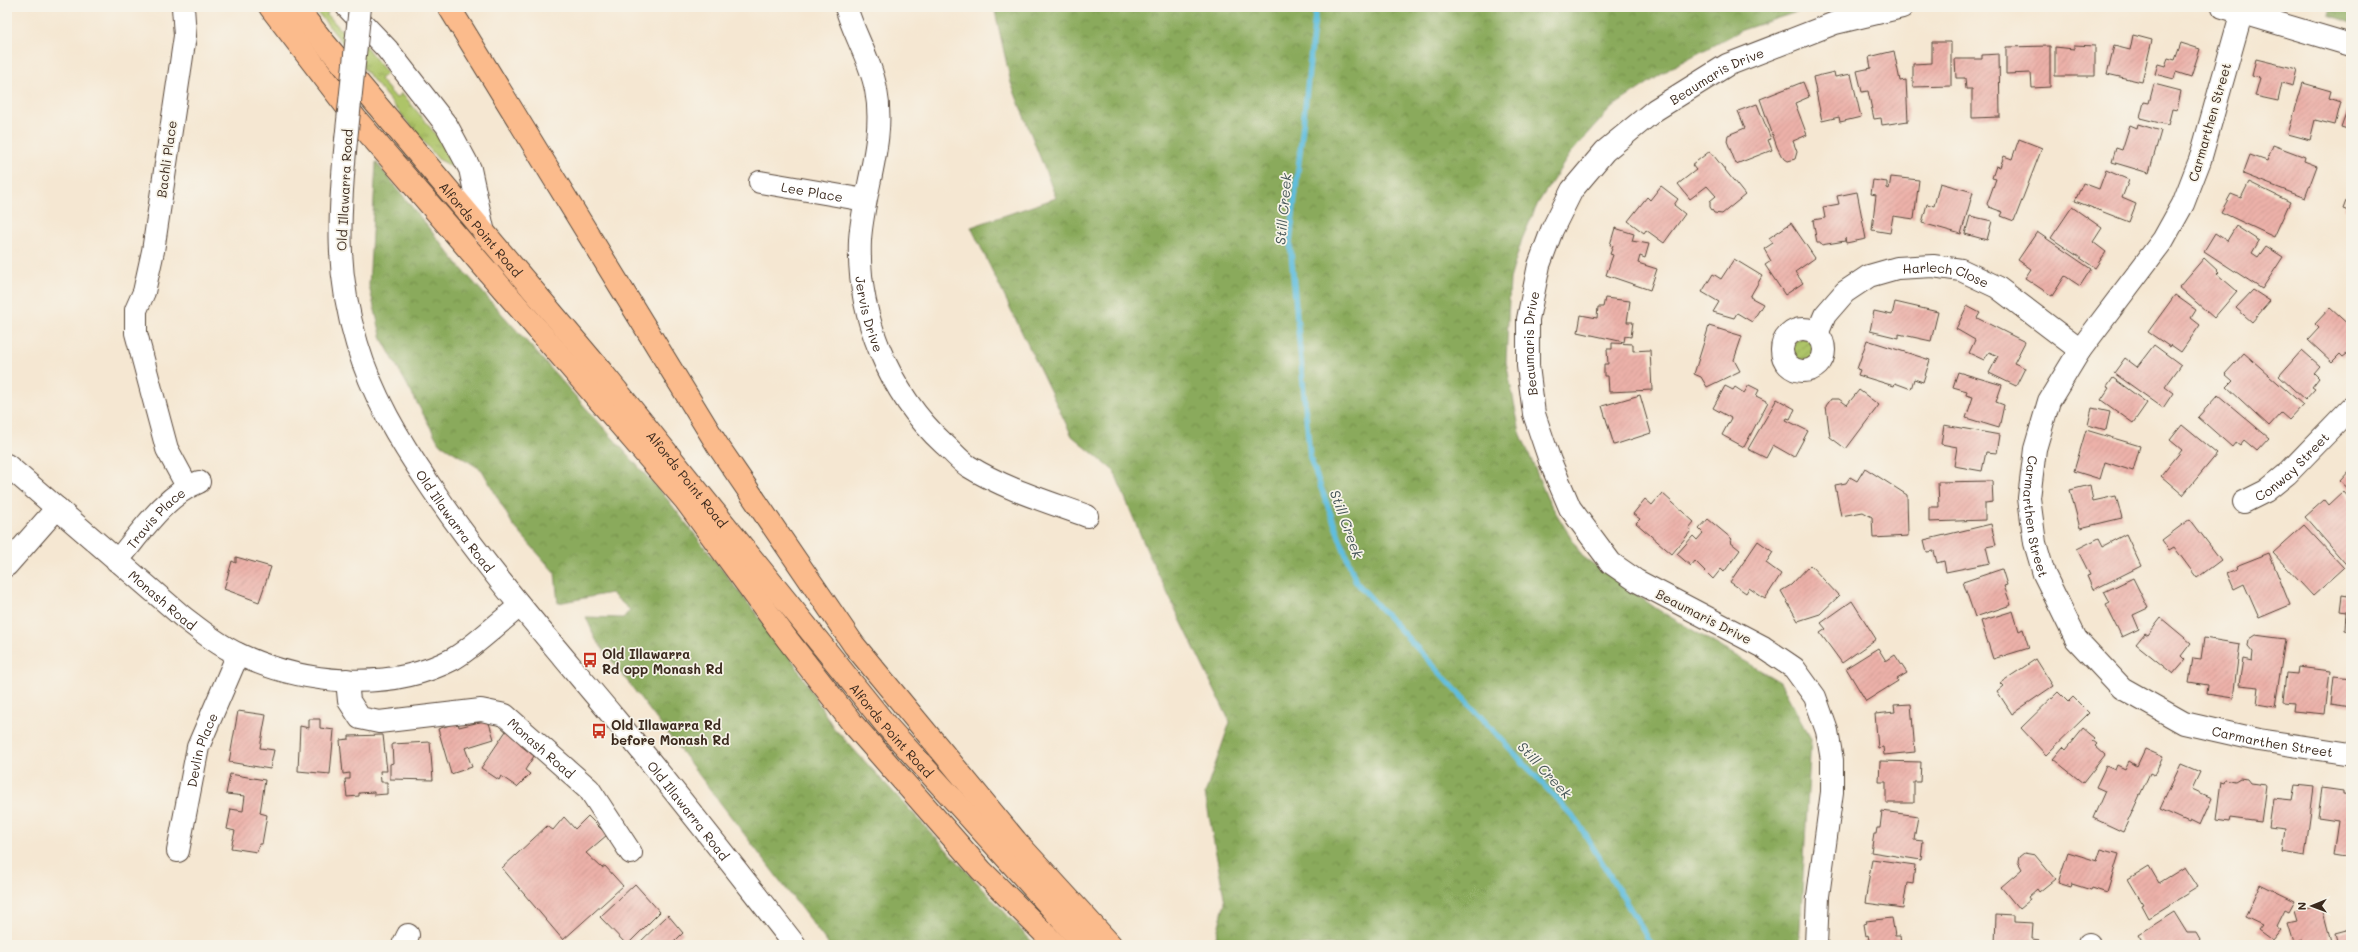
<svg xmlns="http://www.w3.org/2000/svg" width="2358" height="952" font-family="Mali,sans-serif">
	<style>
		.grass { fill: url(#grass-tufts); stroke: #747743 }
		.forest { fill: url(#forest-crowns); stroke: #626a3d }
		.garden { fill: url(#garden-furrows); stroke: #747743 }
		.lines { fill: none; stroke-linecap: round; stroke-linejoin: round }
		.stream { stroke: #60bede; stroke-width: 5.5 }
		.building { fill: url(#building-hatch) }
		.minor-casing { stroke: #574639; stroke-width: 24 }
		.highway-casing { stroke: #574639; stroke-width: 24 }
		.minor { stroke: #fff; stroke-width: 22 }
		.highway { stroke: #fbbb8c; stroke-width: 22 }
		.minor-bridge-casing { stroke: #574639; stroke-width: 24; stroke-linecap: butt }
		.minor-bridge { stroke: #fff; stroke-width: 22 }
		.labels { text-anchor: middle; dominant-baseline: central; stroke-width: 3.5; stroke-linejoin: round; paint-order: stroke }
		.street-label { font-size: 13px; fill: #3b2a1e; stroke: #f7f3e8 }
		.poi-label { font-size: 13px; font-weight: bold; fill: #3b2a1e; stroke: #f7f3e8; text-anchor: start }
		.water-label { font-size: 14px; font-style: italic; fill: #465658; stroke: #f7f3e8 }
	</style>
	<defs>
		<pattern id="grass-tufts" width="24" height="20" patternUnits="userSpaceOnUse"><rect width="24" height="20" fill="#adc468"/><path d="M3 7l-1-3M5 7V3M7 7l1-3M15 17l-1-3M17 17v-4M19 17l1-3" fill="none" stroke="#8e9f55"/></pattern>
		<pattern id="forest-crowns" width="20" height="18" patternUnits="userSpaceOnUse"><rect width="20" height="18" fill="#8aaa5c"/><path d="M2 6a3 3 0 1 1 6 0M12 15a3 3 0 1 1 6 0" fill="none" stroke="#728b4b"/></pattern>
		<pattern id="garden-furrows" width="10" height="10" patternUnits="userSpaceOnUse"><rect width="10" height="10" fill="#adc468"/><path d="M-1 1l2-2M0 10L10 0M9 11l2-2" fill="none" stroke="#8e9f55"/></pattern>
		<pattern id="building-hatch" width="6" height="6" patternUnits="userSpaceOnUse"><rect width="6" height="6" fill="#ecb1a9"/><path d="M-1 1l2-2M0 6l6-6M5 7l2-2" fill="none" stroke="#cb9891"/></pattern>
	</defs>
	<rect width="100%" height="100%" fill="#f7f3e8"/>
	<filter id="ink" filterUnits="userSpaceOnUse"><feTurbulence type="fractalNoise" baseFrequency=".025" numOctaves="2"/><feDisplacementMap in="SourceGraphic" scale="8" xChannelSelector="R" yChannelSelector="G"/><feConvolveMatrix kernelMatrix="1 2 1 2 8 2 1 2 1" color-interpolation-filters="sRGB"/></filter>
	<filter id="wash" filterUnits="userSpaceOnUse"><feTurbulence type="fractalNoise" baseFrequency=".012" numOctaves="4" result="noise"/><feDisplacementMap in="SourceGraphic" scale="16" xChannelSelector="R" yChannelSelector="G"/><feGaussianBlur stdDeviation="0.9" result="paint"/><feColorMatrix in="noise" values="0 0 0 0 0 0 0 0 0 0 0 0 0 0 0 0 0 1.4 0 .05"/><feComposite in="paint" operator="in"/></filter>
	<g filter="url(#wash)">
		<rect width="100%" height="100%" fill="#f5e7d2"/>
		<path class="grass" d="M313 7H331L327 14 342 31 349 26 387 73 380 79 396 98 402 93 451 153 457 169 438 159Z"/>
		<path class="forest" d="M994 7H1812L1742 30 1674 66 1612 107 1570 154 1538 203 1522 239 1510 279 1506 362 1520 432 1547 498 1582 556 1657 609 1780 682 1811 739 1799 945H1214L1225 902 1205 794 1230 722 1148 553 1114 471 1072 436 971 227 1056 198 1011 83Z
			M2331 7H2351V23L2329 15Z
			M376 162 461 268 668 500 793 661 833 727 1035 945H829L596 640 586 617 623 618 630 610 611 593 558 603 555 573 513 525 482 470 439 443 382 339 369 286Z"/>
		<path class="garden" d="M1791 350a12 12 0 1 1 24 0a12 12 0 1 1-24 0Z"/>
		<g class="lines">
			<path class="stream" d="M1316 7 1290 242 1310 458 1356 582 1577 821 1652 945"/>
		</g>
		<g id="blocks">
			<path class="building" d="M2133 35 2152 40 2142 82 2107 74 2114 46 2130 50Z
				M1932 42H1951V86L1913 87V64L1932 63Z
				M2181 43 2200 49 2191 77 2176 72 2174 79 2155 74 2158 64 2165 66 2168 58 2175 60Z
				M2074 45 2095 46V76H2055V47L2074 49Z
				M2050 46V87L2032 88 2031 73 2006 74V47Z
				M1894 51 1900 81 1906 80 1908 121 1882 125 1881 118 1874 119 1868 91 1862 92 1857 71 1871 68 1869 57Z
				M1999 54 2000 117 1972 118V89H1966L1965 78H1956L1955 59H1982V55Z
				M2256 59 2297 69 2293 86 2282 83 2278 101 2255 96 2260 78 2252 76Z
				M1834 72 1835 77 1851 74 1861 117 1840 122 1839 117 1822 121 1813 77Z
				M1803 82 1809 97 1795 103 1807 135 1793 141 1797 152 1795 159 1788 161 1782 157 1777 147 1760 99Z
				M2303 83 2331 91 2329 98 2341 102 2335 125 2315 120 2310 140 2288 134Z
				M2154 84 2181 91 2177 110 2172 109 2168 125 2140 118 2144 102 2149 103Z
				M2351 99V130L2341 127Z
				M1757 104 1771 139 1768 140 1772 150 1736 164 1727 141 1728 135 1745 128 1738 111Z
				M2138 124 2161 131 2149 173 2112 162 2116 148 2122 150 2130 125 2137 128Z
				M2019 139 2042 148 2014 221 2001 216 2003 212 1989 207 1987 204 1996 179 1992 178 1996 166 2000 167 2004 156 2012 159Z
				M2273 145 2305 157 2304 161 2317 166 2305 198 2243 174 2250 155 2267 161Z
				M1710 151 1745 195 1722 214 1714 213 1710 207V201L1716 196 1707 186 1690 199 1678 184 1696 170 1692 165Z
				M2106 170 2129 180 2122 198 2136 204 2129 222 2075 201 2083 183 2099 189Z
				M1891 177 1919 180 1914 219 1893 216 1890 233 1872 230 1876 195 1871 194 1873 180 1887 182V188L1889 189Z
				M2249 182 2290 202 2274 237 2221 212 2231 194 2241 198Z
				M1940 183 1973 192 1961 234 1922 223 1927 204 1934 206Z
				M1661 186 1678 199 1674 205 1685 214 1664 243 1646 230 1644 233 1628 221 1647 197 1650 200Z
				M2351 188V212L2343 209Z
				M1857 192 1866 239 1846 243 1845 238V241L1821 245V243H1817L1813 220 1825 218 1823 207 1839 204 1837 196Z
				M2072 207 2102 228 2093 242 2106 252 2095 268 2051 238Z
				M1970 216 1992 221 1987 240 1965 234Z
				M1791 223 1815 258 1795 272 1803 283 1785 295 1765 265 1771 261 1764 249 1773 243 1769 238Z
				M2236 226 2259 241 2252 253 2258 257 2266 246 2283 257 2262 289 2204 251 2215 233 2227 241Z
				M1615 228 1634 234 1632 241 1649 244 1645 258 1640 256 1638 263 1657 269 1650 290 1606 275 1613 255 1610 254 1613 246 1610 245Z
				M2037 232 2091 269 2080 286 2065 276 2052 296 2025 278 2031 269 2018 260Z
				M2204 258 2219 272 2217 274 2237 291 2214 318 2179 287Z
				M1734 259 1762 276 1750 297 1763 304 1752 322 1737 313 1734 318 1713 312 1719 302 1702 292 1713 274 1721 279Z
				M2253 290 2270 301 2252 322 2236 308Z
				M2175 295 2196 310 2191 318 2200 325 2181 352 2171 345 2170 347 2148 332Z
				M1605 298 1630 301 1627 322H1633L1631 337 1625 336 1624 342 1578 332 1581 315 1597 318 1598 307H1603Z
				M1895 302 1938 312 1931 341 1899 334V338L1870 331 1874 311 1892 315Z
				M1967 306 1980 313 1977 318 2025 342 2014 363 2025 368 2016 386 1989 373 1998 356 1989 352 1984 360 1969 353 1975 340 1956 329Z
				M2330 308 2351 327V351L2343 357 2340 354 2332 362 2308 340 2319 328 2315 324Z
				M1709 326 1742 336 1734 360 1740 371 1707 387 1701 377 1694 374Z
				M1867 340 1930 360 1923 382 1914 379 1911 389 1895 383 1894 386 1858 375 1860 370 1857 369Z
				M1612 343 1633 344V351L1650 350 1652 390 1609 392 1608 376H1604V364H1608L1607 349H1612Z
				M2154 345 2181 365 2165 387 2173 393 2163 408 2114 373 2125 358 2137 367Z
				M2302 350 2320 366 2314 373 2319 378 2312 387 2315 389 2305 400 2279 376Z
				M2244 353 2303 405 2289 420 2281 413 2269 426 2227 387 2233 381 2225 374Z
				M1958 372 2002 385 1996 402 2004 405 1999 428 1966 418 1973 397 1966 395 1967 391 1953 387Z
				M2113 378 2147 403 2133 423 2101 400 2109 388 2107 387Z
				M1749 385 1759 390 1756 396 1768 402 1744 447 1722 435 1731 418 1713 408 1725 386 1733 390 1735 387 1744 393Z
				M1859 390 1879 405 1846 449 1830 437 1826 406 1831 399H1839L1847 405Z
				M1640 395 1651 433 1614 445 1602 406Z
				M2218 395 2269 438 2257 451 2244 440 2240 445 2236 442 2232 447 2198 417Z
				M1777 399 1795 409 1790 419 1787 418 1786 420 1808 431 1794 457 1773 445 1766 458 1748 449Z
				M2092 408 2110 412 2106 430 2088 425Z
				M1944 425 2000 435 1997 453 1986 452 1982 471 1954 466 1957 447 1941 444Z
				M2182 425 2217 454 2183 495 2161 476 2182 450 2170 440Z
				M2086 430 2140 446 2133 471 2105 462 2100 479 2074 471Z
				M1865 468 1907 495 1908 536 1873 538 1872 517 1863 512 1841 516 1835 485 1846 483 1850 477 1857 481Z
				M2351 469V491L2340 481Z
				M1992 481 1993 502 1985 503V520L1929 522V507H1939L1938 482Z
				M2090 485 2093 501 2116 496 2122 518 2080 528 2070 490Z
				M2343 491 2351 500V570L2305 517 2324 500 2328 505Z
				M1662 493 1694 522 1689 528 1691 531 1672 554 1636 523 1640 519 1633 514 1645 499 1652 505Z
				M1708 519 1732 539 1730 542 1740 550 1724 572 1721 569 1713 579 1695 561 1691 566 1677 554 1693 536 1697 540 1703 533 1699 529Z
				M2190 519 2221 560 2197 578 2174 547 2169 550 2162 540Z
				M1991 524 1996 545 1986 547 1990 563 1946 572 1944 561 1937 563 1934 551 1927 552 1924 540Z
				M2304 525 2344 568 2313 596 2273 553Z
				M2126 534 2141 566 2093 590 2087 576 2090 575 2077 549 2099 538 2103 546Z
				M1758 541 1773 552 1766 563 1781 574 1765 599 1749 588 1746 593 1730 582Z
				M2269 553 2290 605 2259 618 2244 584 2234 589 2227 573 2237 569 2236 566Z
				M236 557 271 567 259 602 224 589 232 561 236 563Z
				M1810 565 1839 596 1820 614 1798 621 1781 591 1791 585Z
				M2002 569 2007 585 2004 586 2011 605 1975 617 1963 582Z
				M2133 578 2148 608 2133 615 2139 629 2122 637 2106 605 2110 603 2104 592Z
				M2349 589H2351V631L2345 630 2346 612 2340 611 2342 595 2348 596Z
				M1852 601 1876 639 1842 663 1820 633 1826 629 1821 623Z
				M2013 611 2019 631 2023 629 2029 648 1993 659 1981 621Z
				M2161 618 2191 643 2181 656 2185 660 2173 674 2136 644 2145 633 2148 635Z
				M2255 635 2285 639 2275 707 2257 704 2259 687 2239 685 2243 659 2252 661 2253 652 2248 646 2249 639Z
				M2204 638 2240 644 2233 698 2207 694 2208 685 2189 682 2193 658 2201 659Z
				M1878 648 1886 661 1895 655 1907 673 1897 679 1898 681 1866 701 1846 668Z
				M2036 659 2053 686 2012 714 1997 691 2003 686 2000 683Z
				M2298 667 2330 671 2325 714 2293 711 2294 703 2283 702 2286 673 2297 674Z
				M2334 676 2351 678V707L2331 704Z
				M2058 692 2068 702 2073 697 2089 713 2046 755 2021 728Z
				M1911 704 1915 752 1884 755 1883 747 1878 748 1875 714 1895 712 1894 705Z
				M238 711 266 715 260 748 274 750 270 769 229 762Z
				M309 719H320V728L334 730 330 774 298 771 300 726 309 728Z
				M488 720 494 739 465 748 472 767 451 774 438 729 458 722 459 727Z
				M2083 729 2094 738 2092 740 2097 744 2095 746 2105 755 2083 783 2053 759 2063 747 2066 750Z
				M506 731 522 742 520 745 534 756 525 770 530 774 517 787 501 776 499 780 481 768Z
				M383 735 387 771H380L381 782H387V794L374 795V792L359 793V796L347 797 345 779H350V773L343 774 340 740 349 739V736Z
				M430 742 433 780 390 779V764L393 763 392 744Z
				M2145 749 2163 757 2154 775 2150 773 2123 832 2093 818 2105 791 2096 787 2106 766 2115 770 2117 765 2125 769 2129 761 2137 766Z
				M1880 761 1921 762 1920 782H1914V803H1886V782H1879Z
				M2181 764 2200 772 2192 789 2212 798 2200 825 2190 820 2189 822 2160 809Z
				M230 774 265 780 260 813 267 815 262 844H259L257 852 231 848 235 831 227 829 231 809 243 811 245 796 226 794Z
				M2240 778 2247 779 2250 783 2266 785 2261 822 2230 818 2229 822 2216 820 2221 781 2224 782 2225 779 2235 781Z
				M2295 785 2314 787 2305 856 2282 852 2285 829 2269 827 2273 798 2292 800Z
				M2322 788 2343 791V794L2351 795V858L2333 855 2338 820 2318 817Z
				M1882 811 1918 816 1914 840 1923 841 1921 860 1871 852 1874 834H1876L1877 828H1880Z
				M588 816 607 835 586 853 602 868 605 866 623 886 563 940 502 868 547 826 553 830 564 817 575 829Z
				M2101 849 2119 854 2107 893 2092 888 2091 890 2072 884 2071 887 2058 883 2068 852 2097 861Z
				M2024 853 2035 855 2055 879 2039 892 2037 889 2028 897 2030 900 2019 909 2001 887 2022 869 2018 862 2019 857Z
				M1872 859 1915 865 1913 884 1907 883 1903 908 1865 903Z
				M2149 866 2159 883 2185 867 2198 887 2148 918 2141 905 2143 904 2128 879Z
				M635 884 660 912 627 945 600 917Z
				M2260 884 2295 901 2289 912 2285 910 2277 926 2282 930 2273 941 2258 930 2262 925 2245 917Z
				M2321 904 2332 945H2311V942L2303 944 2302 940 2294 943 2288 923 2297 921 2294 911Z
				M2174 912 2187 933H2196L2200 940 2197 945H2144L2138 935Z
				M668 915 683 933 671 945H637Z
				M1996 915 2014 916V922L2033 923 2032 939 2040 940 2039 945H1995Z
				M1892 918 1895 936H1900L1901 945H1865L1864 941 1869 940 1868 935 1866 936 1864 924 1867 923 1866 921Z
				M2350 929 2351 945H2338L2335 933Z"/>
		</g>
	</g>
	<g filter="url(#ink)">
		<use href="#blocks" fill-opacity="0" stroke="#574639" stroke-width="1"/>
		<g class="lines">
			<g class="minor-casing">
				<g id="minor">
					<path d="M183 7 185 36 153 251 144 292 136 310V333L167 449 187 486"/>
					<path d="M347 7 387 49 447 126 470 169 484 233"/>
					<path id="s1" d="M846 7C854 35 871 61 876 90 886 140 863 191 860 240 857 316 889 393 944 444 952 451 959 460 968 466 1005 489 1046 501 1087 516"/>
					<path d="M2223 7 2351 45"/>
					<path id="s2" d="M2242 11 2200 160 2183 204 2163 240 2080 350 2049 401 2035 449 2029 498 2035 543 2044 574 2076 639 2122 688 2184 723 2259 740 2351 754"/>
					<path id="s3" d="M346 140C339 214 335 272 357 344 372 395 399 440 429 484 485 568 552 643 616 720 678 794 736 870 795 945"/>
					<path id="s4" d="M760 182 865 200"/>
					<circle cx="1803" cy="350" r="21"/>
					<path id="s5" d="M1817 334 1825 315 1845 292 1869 276 1897 268 1933 266 1961 270 1997 287 2080 350"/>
					<path id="s6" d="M7 465 183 617C200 630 218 645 238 654 302 684 388 693 453 659 473 648 500 621 520 606"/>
					<path id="s7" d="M2244 502 2266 491 2287 474 2351 408"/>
					<path id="s8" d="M117 561C140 534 165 495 199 482"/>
					<path d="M7 565 57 508"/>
					<path id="s9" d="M347 680 349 701 360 718 379 722 481 710 505 715 589 789 631 853"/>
					<path id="s10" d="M178 851 198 747 238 654"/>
					<path d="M2089 944V945"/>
					<path d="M403 945 408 935"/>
					<path id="s11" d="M1816 945 1818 896 1832 792V760L1827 731 1815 697 1794 668 1763 647 1637 581 1611 563 1570 508 1550 461 1534 414 1528 366V319L1539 265 1552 230 1572 190 1605 151 1655 110 1727 65 1835 23 1902 7"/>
				</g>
			</g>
			<g class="highway-casing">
				<g id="highway">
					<path d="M270 7 356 119 685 500 787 639 853 724 981 870 1056 945"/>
					<path id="s12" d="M296 7 323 41 602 372 886 725 1085 945"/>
					<path d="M449 7 718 446 854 645 1016 841 1111 945"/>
				</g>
			</g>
			<use href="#minor" class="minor"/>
			<use href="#highway" class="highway"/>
			<g class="minor-bridge-casing">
				<path id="minor-bridge" d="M346 140 360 7"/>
			</g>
			<use href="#minor-bridge" class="minor-bridge"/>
		</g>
	</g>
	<defs>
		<g id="bus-bare" transform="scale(1.2)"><path d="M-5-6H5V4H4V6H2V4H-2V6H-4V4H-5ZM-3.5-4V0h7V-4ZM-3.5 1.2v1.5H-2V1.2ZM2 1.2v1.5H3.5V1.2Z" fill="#c8321e" stroke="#f7f3e8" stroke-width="2.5" paint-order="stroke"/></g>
	</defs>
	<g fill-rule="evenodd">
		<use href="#bus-bare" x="590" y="660"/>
		<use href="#bus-bare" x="599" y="731"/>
	</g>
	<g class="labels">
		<g class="street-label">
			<text stroke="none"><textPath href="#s11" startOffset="1087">Beaumaris Drive</textPath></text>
			<text transform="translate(2209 122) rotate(-74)">Carmarthen Street</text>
			<text transform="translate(166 159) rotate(-82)">Bachli Place</text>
			<text transform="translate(344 190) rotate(-87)">Old Illawarra Road</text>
			<text stroke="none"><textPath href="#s4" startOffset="53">Lee Place</textPath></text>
			<text stroke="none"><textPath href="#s12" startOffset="289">Alfords Point Road</textPath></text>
			<text stroke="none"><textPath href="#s5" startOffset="159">Harlech Close</textPath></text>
			<text stroke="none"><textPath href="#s1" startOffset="315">Jervis Drive</textPath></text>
			<text stroke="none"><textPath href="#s11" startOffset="739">Beaumaris Drive</textPath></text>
			<text stroke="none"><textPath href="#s7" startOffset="60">Conway Street</textPath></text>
			<text stroke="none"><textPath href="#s12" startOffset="613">Alfords Point Road</textPath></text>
			<text stroke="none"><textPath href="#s2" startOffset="559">Carmarthen Street</textPath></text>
			<text stroke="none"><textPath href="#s8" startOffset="58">Travis Place</textPath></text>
			<text stroke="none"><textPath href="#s3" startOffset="409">Old Illawarra Road</textPath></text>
			<text stroke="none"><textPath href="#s6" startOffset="206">Monash Road</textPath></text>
			<text transform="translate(1704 616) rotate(27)">Beaumaris Drive</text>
			<text stroke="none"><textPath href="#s12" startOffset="937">Alfords Point Road</textPath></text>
			<text stroke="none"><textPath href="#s2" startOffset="919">Carmarthen Street</textPath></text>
			<text stroke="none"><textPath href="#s9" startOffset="237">Monash Road</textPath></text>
			<text stroke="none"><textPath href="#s10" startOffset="104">Devlin Place</textPath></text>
			<text stroke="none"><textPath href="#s3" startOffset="781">Old Illawarra Road</textPath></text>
		</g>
		<g class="poi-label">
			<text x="602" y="653">Old Illawarra<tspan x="602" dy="15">Rd opp Monash Rd</tspan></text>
			<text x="611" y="724">Old Illawarra Rd<tspan x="611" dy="15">before Monash Rd</tspan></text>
		</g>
		<g class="water-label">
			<text transform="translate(1283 209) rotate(-85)">Still Creek</text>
			<text transform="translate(1347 524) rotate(70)">Still Creek</text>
			<text transform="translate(1545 770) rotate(47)">Still Creek</text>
		</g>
	</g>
	<rect width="2358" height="952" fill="none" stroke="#f7f3e8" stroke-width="24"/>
	<g transform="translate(2312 906) rotate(269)" stroke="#f7f3e8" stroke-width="3" paint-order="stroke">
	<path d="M0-3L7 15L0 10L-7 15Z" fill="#3b2a1e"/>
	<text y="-6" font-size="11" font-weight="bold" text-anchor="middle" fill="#3b2a1e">N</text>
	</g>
</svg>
